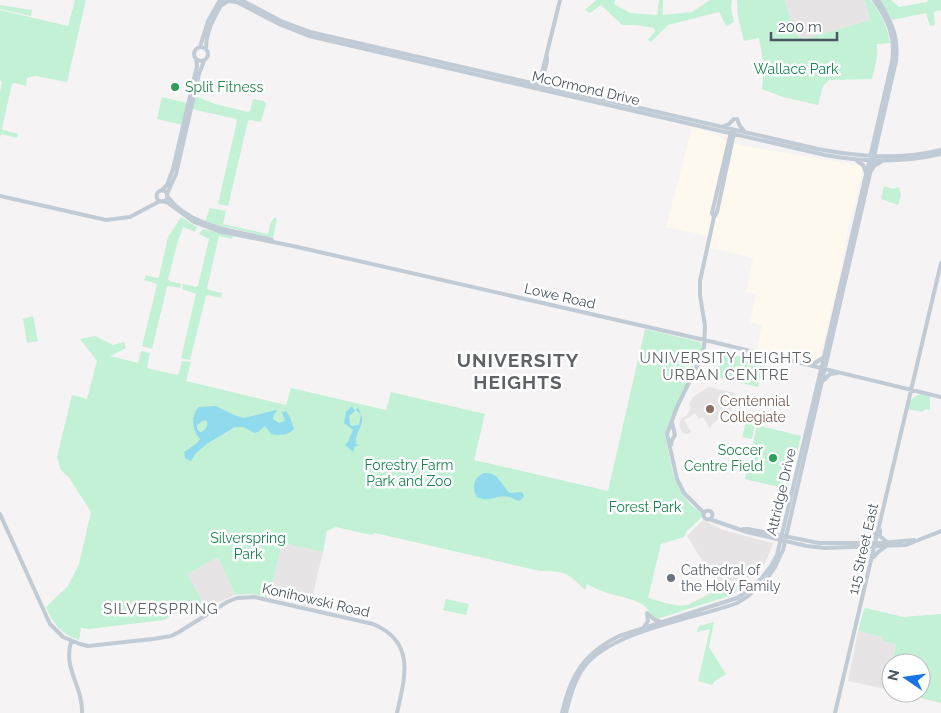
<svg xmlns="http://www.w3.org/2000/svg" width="941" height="713" font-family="Raleway,sans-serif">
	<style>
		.commercial { fill: #fdf9ef }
		.education { fill: #e6e4e5 }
		.green { fill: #c3f1d5 }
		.water { fill: #90daee; fill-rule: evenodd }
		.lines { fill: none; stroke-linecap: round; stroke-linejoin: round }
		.secondary { stroke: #c1cbd6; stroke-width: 4 }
		.leisure-dot { fill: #2e9e5b; stroke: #fff; stroke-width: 2 }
		.education-dot { fill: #8d6e63; stroke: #fff; stroke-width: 2 }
		.worship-dot { fill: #6b7280; stroke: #fff; stroke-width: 2 }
		.labels { text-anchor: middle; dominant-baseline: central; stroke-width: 5; stroke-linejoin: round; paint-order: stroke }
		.park-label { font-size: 14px; fill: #17864f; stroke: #fff }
		.leisure-label { font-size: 14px; fill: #27864d; stroke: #fff; text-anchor: start }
		.street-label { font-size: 14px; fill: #4a5661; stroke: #fff }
		.education-label { font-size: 14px; fill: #785e54; stroke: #fff; text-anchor: start }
		.worship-label { font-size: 14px; fill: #5b616d; stroke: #fff; text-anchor: start }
		.neighbourhood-label { font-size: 15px; letter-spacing: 1px; fill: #5f6368; stroke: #fff }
		.district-label { font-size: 19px; font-weight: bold; letter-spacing: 1px; fill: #5f6368; stroke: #fff }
	</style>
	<rect width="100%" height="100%" fill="#f5f3f3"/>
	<path class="commercial" d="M692 127 713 133 726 141 746 146 862 166 863 170 846 238 847 245 842 257V266L821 353 820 357 813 361 757 348 762 325 750 322 756 294 746 292 753 258 707 247 709 236 666 227Z"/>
	<path class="education" d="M785 0H865L870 20 804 39 795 34Z
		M708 387 735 393 731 412 713 423 710 429 703 417 699 419 695 413 684 420 691 432 689 434 683 433 679 425 681 419 687 415 691 406 689 405 693 397Z
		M703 520 723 530 772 543 773 544 765 564 745 582H735L719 588 687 536Z
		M282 543 323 552 310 607 269 597Z
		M218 557 235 595 217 603 205 610 187 574Z
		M858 631 882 637 883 641 896 644 885 689 848 681Z"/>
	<path class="green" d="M75 0H86L67 82 35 76 27 78 26 86 15 83 12 84 2 128 3 130 18 134 17 138 1 134 0 138V92L2 82 0 80V10L68 26Z
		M596 0H615L614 4 630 13 657 15 659 0H663V15L692 12 710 0H732L731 9 734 22 726 26 719 12 668 25 651 42 648 40 655 31 654 28 636 25H622L601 5 590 13 585 10Z
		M737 0H785L795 34 804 39 870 20 865 0H871C880 13 888 27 890 43L877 44V57L872 79 829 80 823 86 818 105 783 97 762 89 764 66 759 38 744 41 738 17Z
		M879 0H891L899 7 927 2 928 0H941V10L934 12 935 25 930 26 926 13 892 20Z
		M0 5 32 10 31 16 0 9Z
		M195 96 215 104 248 112 250 111 253 99 264 101 266 104 261 122 250 120 248 121 228 206 218 204 237 121 236 119 192 109Z
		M162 97 187 103 182 125 157 119Z
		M884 186 893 189 899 187 901 195 898 205 881 199Z
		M210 208 226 211 223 224 268 234 271 222 275 217 277 219 273 238 205 222Z
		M181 217 197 227 195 232 183 227 178 241 168 279 170 281 181 284 180 288 168 286 167 287 152 349 142 346 157 285 155 283 144 280 146 275 157 278 159 277 168 237Z
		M203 229 233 236 232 239 219 236 207 288 209 290 222 293 221 298 208 295 206 296 190 360 181 358 196 294 182 289 183 284 196 287 198 286 209 239 199 234Z
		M33 316 38 341 27 343 23 319Z
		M645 329 700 342 702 346C694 374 676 403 666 431 664 435 673 473 675 480 679 488 684 496 689 503 693 508 700 510 703 516L687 531 684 537 661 544 648 598C659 601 676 607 687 605 690 604 694 601 698 600 713 592 727 583 745 582L732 595 657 619C650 615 647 606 640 603 622 595 605 595 587 584L585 590C567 572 565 571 540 571L375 533 371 535 336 527 327 531 323 552 282 543 269 597 251 594 235 595 218 557 187 574 207 610 196 617 189 605 164 620 89 629 81 628 79 640C61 634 53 624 46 607L68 586 79 564 91 512 70 479 61 470 57 457 72 395 87 399 97 361 80 339 95 336 113 345 124 342 126 348 110 356 138 363 141 351 150 353 147 368 177 375 179 373 182 361 191 362 186 381 286 405 291 388 386 410 391 392 485 414 474 460 608 491Z
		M721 352 763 362 758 387 716 377Z
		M926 393 930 394V410L926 409 922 412 907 409C910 398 915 395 926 393Z
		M746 422 755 424 752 439 742 437Z
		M757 425 801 436 788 489 745 479Z
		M446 599 469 604 466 615 443 610Z
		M866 608 903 617 941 614V703L901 693H921V663H892L896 644 883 641 882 637 858 631 864 609Z
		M714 622 709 647 726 674 715 681 712 685 698 681 710 629 697 632 699 626Z"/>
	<path class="water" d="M216 406 234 415 244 418 276 410 277 412 274 414 273 419 279 423 285 421 282 412 286 411 290 417 294 429C289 435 278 436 271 434L265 426 258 432 254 433 244 427H235L208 443 196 453 191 461 185 458 184 452 197 443 200 439C192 431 190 416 199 407ZM204 420 207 421C208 426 206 431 200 432L197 429V425Z
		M352 406 355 411 349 416 350 424 352 426 359 425 361 414 356 410 358 408C369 424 354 430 356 444L359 446H355L353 452 345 445 348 442 353 430 344 423 346 412Z
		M484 473C499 472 501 485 510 493L522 492 524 496 522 499 518 501C498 489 493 505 477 497 471 488 474 477 484 473Z"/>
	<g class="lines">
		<path class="secondary" d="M233 0 281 25 309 36 825 155C863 162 903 163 941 154
			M241 0 283 22 310 32 818 149C860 157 900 160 941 150
			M222 5 228 1 236 2
			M194 54a7 7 0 1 1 14 0a7 7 0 1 1-14 0Z
			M200 47 208 21 220 0
			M206 49C206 30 215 16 224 0
			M539 85 560 0
			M541 87 547 61V57
			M737 119 740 126 744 131
			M724 126 729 124 734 119
			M857 161 863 165 866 173
			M871 171 874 166 882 161
			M162 190 167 185 173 169 197 66 196 59
			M156.5 196a5.5 5.5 0 1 1 11 0a5.5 5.5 0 1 1-11 0Z
			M167 194 176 174 199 74 204 61
			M0 196 106 220 130 217 160 201
			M167 196C190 228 237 231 272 240
			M163 201 168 203 194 222 218 231 293 246 709 341 941 397
			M714 217 712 213 731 132
			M812 365 824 357
			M824 380 830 374 837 373
			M671 445 672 440 675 435 672 422
			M703.5 515a4.5 4.5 0 1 1 9 0a4.5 4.5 0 1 1-9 0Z
			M704 513 684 493 677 479 667 434 677 407 699 362 704 347 705 326 700 295V281L714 217 717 212 734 133
			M0 514 50 624 63 637 80 644 88 646 153 639 171 636 179 632 227 602 237 598 254 597 373 624C416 642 405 677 397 713
			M709 519 747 532 781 540 807 546 825 548 906 545 941 531
			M743 529H748L819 543H880L914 540
			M880 530V536L887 542
			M865 541 874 536 877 532
			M874 557 878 552 885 547
			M647 613 655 620 661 622
			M644 627 648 621 647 613
			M71 642C63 669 83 686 82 713
			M562 713C571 675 583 654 619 636L737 598C755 587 768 574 777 555L824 357 892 62C896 37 888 20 874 0
			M566 713C570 697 574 681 584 667 611 631 694 619 737 603L748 596 765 581 775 567 783 550 896 61C899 37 891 20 878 0
			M835 713 941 263"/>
	</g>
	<g class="leisure-dot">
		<circle cx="175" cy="87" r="5"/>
		<circle cx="773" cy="458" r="5"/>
	</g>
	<circle class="education-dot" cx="710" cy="409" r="5"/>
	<circle class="worship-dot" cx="671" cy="578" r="5"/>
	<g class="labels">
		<g class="park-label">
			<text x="796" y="69">Wallace Park</text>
			<text x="409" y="465">Forestry Farm<tspan x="409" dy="16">Park and Zoo</tspan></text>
			<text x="645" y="507">Forest Park</text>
			<text x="248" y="538">Silverspring<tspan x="248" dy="16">Park</tspan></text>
		</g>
		<g class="leisure-label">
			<text x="185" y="87">Split Fitness</text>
			<text x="763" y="450" text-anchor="end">Soccer<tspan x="763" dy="16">Centre Field</tspan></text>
		</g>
		<g class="street-label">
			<text transform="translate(586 88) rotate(13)">McOrmond Drive</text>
			<text transform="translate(560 296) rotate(13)">Lowe Road</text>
			<text transform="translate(781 492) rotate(-77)">Attridge Drive</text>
			<text transform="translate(863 549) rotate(-77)">115 Street East</text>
			<text transform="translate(316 600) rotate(13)">Konihowski Road</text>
		</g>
		<g class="education-label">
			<text x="720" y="401">Centennial<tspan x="720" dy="16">Collegiate</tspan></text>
		</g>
		<g class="worship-label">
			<text x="681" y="570">Cathedral of<tspan x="681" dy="16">the Holy Family</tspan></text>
		</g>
		<g class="neighbourhood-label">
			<text x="726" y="358">UNIVERSITY HEIGHTS<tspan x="726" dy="17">URBAN CENTRE</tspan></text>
			<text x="161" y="609">SILVERSPRING</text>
		</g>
		<g class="district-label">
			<text x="518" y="360">UNIVERSITY<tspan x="518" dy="22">HEIGHTS</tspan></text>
		</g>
	</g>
	<g transform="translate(906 678) rotate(283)"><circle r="24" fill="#ffffff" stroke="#b7bbc0"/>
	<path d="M0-4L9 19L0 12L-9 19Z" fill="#1a73e8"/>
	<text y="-8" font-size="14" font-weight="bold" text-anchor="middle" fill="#4a5661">N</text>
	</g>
	<path d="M771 32v8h66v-8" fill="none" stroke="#4a5661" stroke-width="2.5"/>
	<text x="778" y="32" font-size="15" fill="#4a5661" stroke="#ffffff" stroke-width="4" paint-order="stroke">200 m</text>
</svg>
